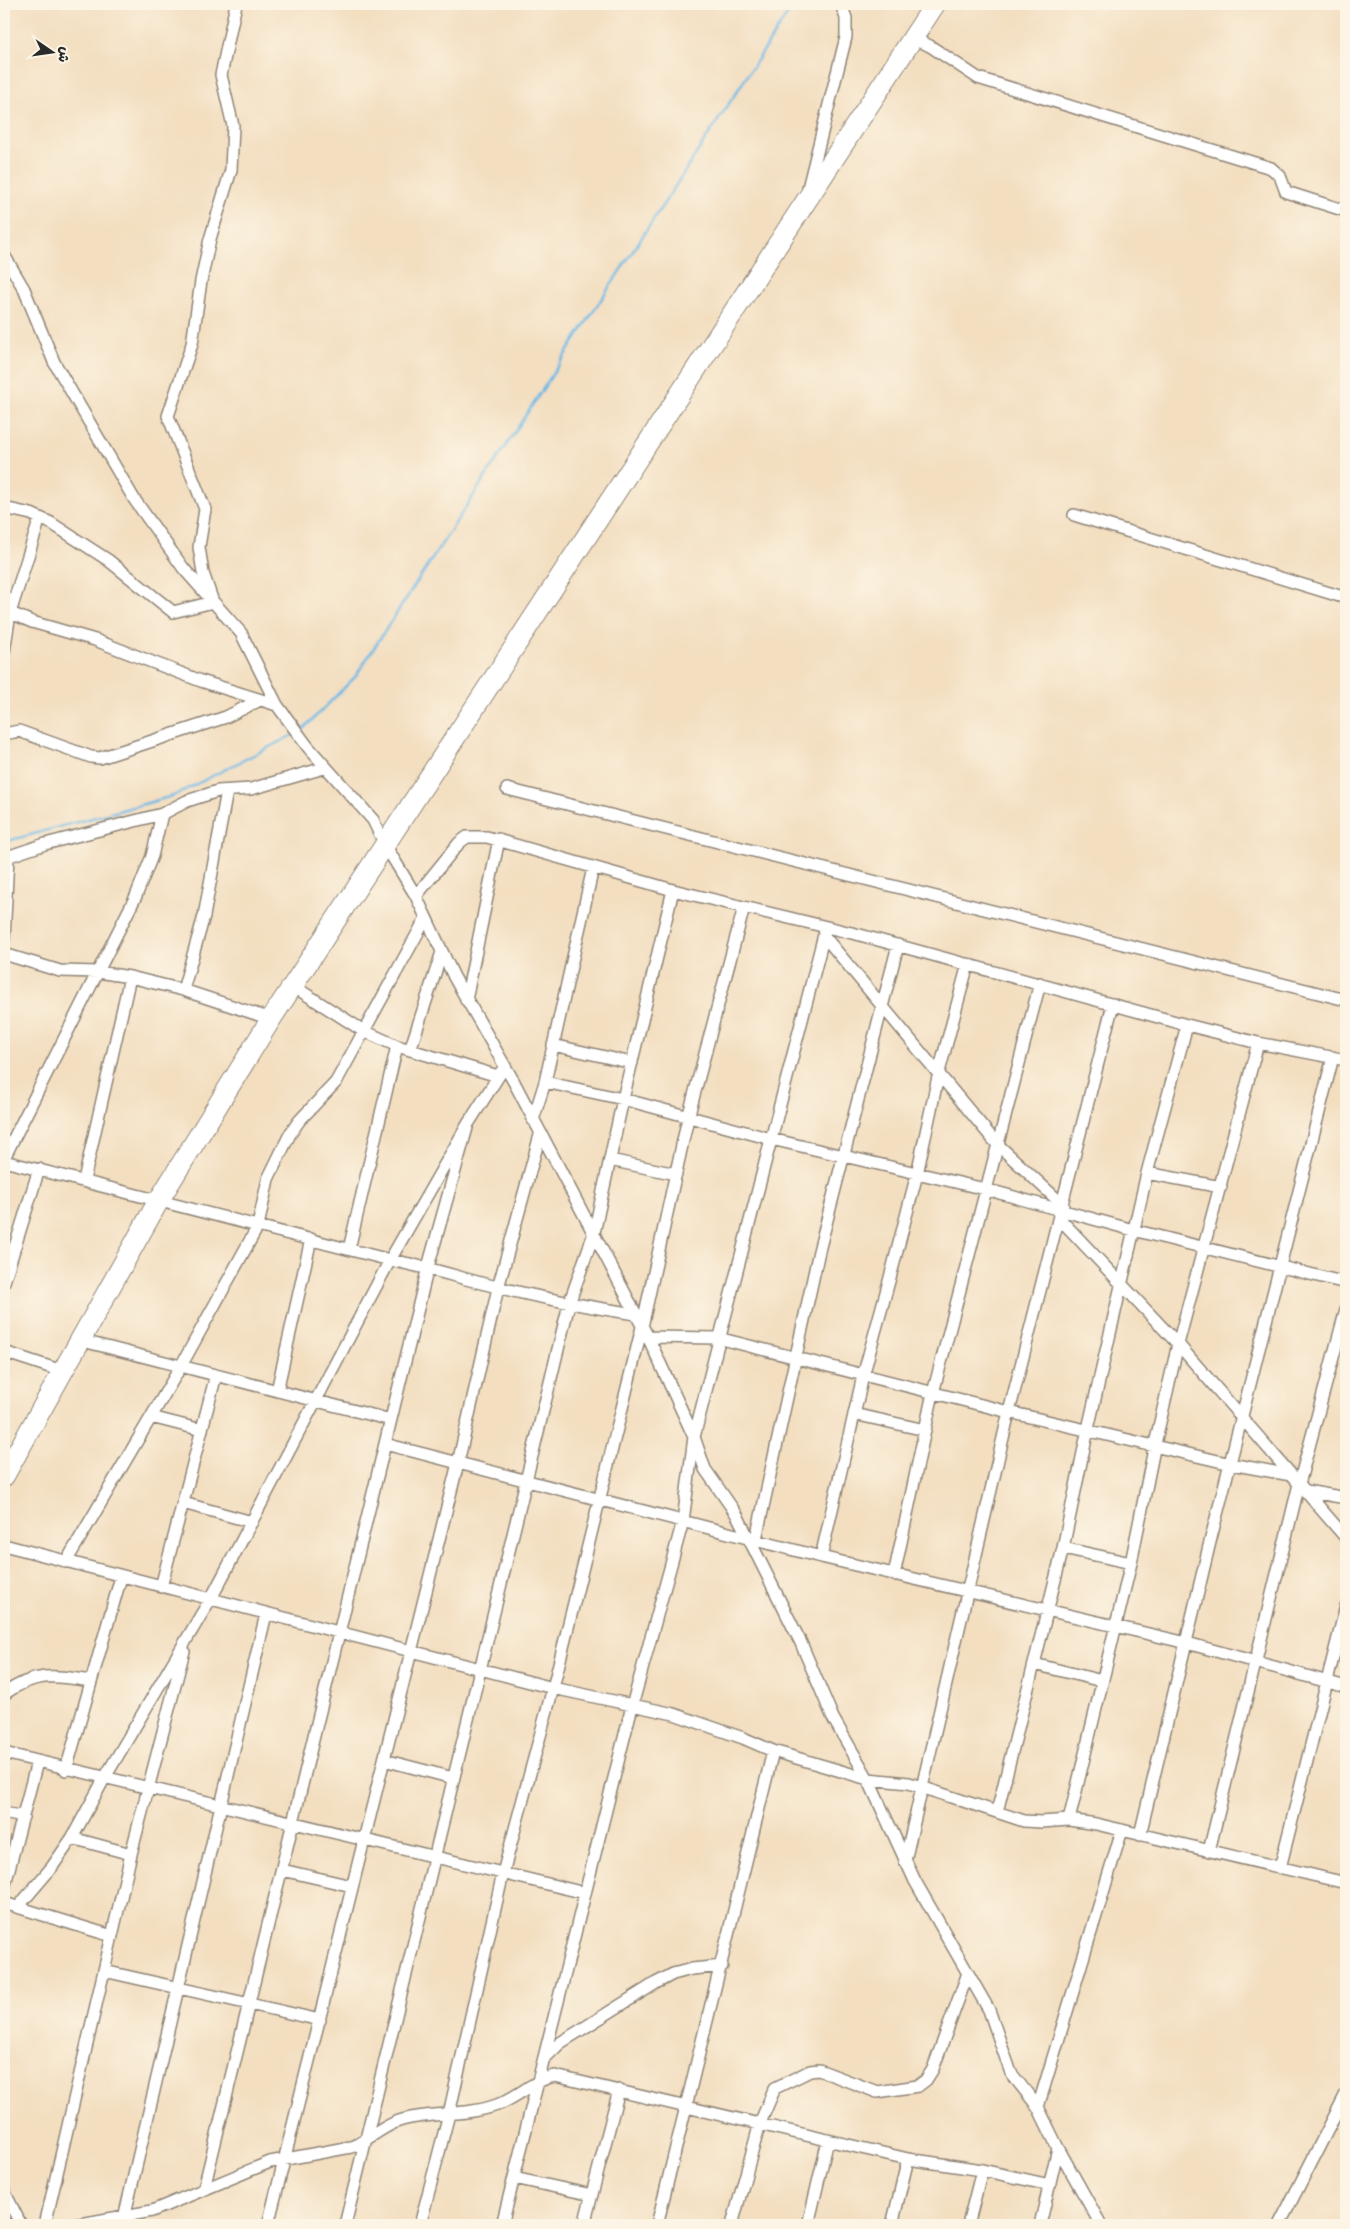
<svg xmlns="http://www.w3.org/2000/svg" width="1350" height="2229" font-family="Delius,'Playpen Sans Arabic',sans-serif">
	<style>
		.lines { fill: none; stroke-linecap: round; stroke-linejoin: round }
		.stream { stroke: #6bb8e5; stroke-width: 2.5 }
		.street-casing { stroke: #8f8476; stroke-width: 14 }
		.highway-casing { stroke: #8f8476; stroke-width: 22 }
		.street { stroke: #fff; stroke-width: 11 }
		.highway { stroke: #fff; stroke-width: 20 }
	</style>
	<rect width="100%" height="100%" fill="#fcf5e5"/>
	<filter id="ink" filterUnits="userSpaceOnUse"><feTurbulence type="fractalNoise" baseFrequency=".02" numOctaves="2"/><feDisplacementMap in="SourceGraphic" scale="10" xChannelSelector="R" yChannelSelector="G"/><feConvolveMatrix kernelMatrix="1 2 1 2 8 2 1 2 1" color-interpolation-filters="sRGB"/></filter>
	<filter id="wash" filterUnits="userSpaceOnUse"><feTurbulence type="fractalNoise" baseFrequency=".0096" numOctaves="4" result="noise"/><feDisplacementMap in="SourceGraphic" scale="20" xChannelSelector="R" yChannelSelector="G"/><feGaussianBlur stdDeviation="1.12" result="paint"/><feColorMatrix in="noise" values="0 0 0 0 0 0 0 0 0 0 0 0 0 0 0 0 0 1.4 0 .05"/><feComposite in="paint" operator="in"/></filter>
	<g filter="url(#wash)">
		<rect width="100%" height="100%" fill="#f3dec0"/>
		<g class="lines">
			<path class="stream" d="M300 732 355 677 794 4
				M4 842 173 796 295 734"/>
		</g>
	</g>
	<g filter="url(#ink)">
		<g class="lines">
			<g class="street-casing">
				<path id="street" d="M913 38 930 46 978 78 1271 168 1280 176 1286 192 1346 211
					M808 188 846 37V18L841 4
					M4 255 24 289 54 362 134 499 184 569 241 633 277 705 308 747 373 820 385 845 416 896 454 977 514 1082 648 1337 694 1437 705 1469 737 1515 801 1643 833 1718 868 1779 915 1881 989 2010 1011 2073 1038 2107 1058 2148 1101 2225
					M4 508 31 514 51 523 108 560 173 612 213 602 203 573 199 547 205 509 168 416 192 344 201 281 210 239 231 170 233 126 221 75 236 4
					M1074 515 1346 598
					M4 610 32 622 95 640 201 681 277 705
					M4 652 10 613 40 518
					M4 734 19 731 91 757 100 758 226 717 260 700
					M507 789 1346 1000
					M4 858 45 844 162 814 187 801 218 791 251 789 324 768
					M416 896 459 843 467 837H487L673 890 860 935 1187 1025 1258 1043 1346 1060
					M824 936 997 1144 1063 1205
					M4 939 8 856
					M4 954 60 971 98 972 130 977 183 990 271 1019
					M293 986 362 1030 397 1046 498 1076
					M183 990 204 916 227 791
					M466 1000 499 839
					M553 1045 632 1063
					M410 1050 442 952
					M545 1082 623 1099 771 1139 985 1189 1133 1230 1346 1283
					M533 1120 545 1082 593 868
					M4 1158 136 896 152 856 162 814
					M610 1160 676 1174
					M4 1161 390 1260C428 1267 463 1279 501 1288 546 1299 590 1307 636 1314
					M1147 1173 1221 1187
					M84 1180 130 977
					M1060 1219 1178 1344 1346 1538
					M349 1249 397 1046
					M4 1282 39 1169
					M648 1337 718 1338 1009 1412 1231 1464 1291 1475
					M79 1340 391 1420
					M4 1352 62 1371
					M277 1391 311 1239
					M854 1414 925 1430
					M151 1417 202 1430
					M385 1444 821 1557 1187 1643 1346 1687
					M1306 1491 1346 1498
					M183 1503 252 1522
					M756 1539 819 1251 898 945
					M4 1545 553 1688 674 1714 743 1738 773 1751 868 1779 909 1783 1024 1821 1041 1822 1069 1820 1096 1824 1346 1883
					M1063 1548 1131 1563
					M821 1557 863 1376 891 1274 917 1174 939 1072 968 964
					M66 1562 181 1366 258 1226 268 1179 290 1134 299 1121 336 1082 426 918
					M894 1575 933 1393 1040 983
					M161 1587 216 1375
					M1034 1664 1102 1681
					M4 1694C34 1672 54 1675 90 1681
					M4 1753 585 1893
					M384 1760 453 1778
					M66 1770 121 1577
					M997 1812 1063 1548 1088 1429 1147 1173 1187 1025
					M4 1813 23 1817
					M1069 1820 1131 1563 1155 1444 1178 1344 1258 1043
					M1140 1835 1209 1546 1333 1057
					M72 1838 131 1854
					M1209 1851 1299 1484 1346 1309
					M905 1861 1009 1412 1113 1004
					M1280 1868 1346 1606
					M282 1870 352 1886
					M4 1888 37 1762
					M4 1903 112 1936
					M18 1907 52 1867 72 1838 104 1779 214 1593 390 1260 468 1124 505 1066
					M104 1971 320 2020
					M545 2058 560 2043 656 1983 673 1974 692 1969 722 1966
					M1038 2107 1122 1830
					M514 2178 592 2195
					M204 2188 428 1267 468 1124
					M4 2191 21 2225
					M124 2218 266 1614
					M4 2225H8
					M45 2225 131 1854 184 1651
					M75 2225 152 2211 270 2162 351 2147C370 2140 383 2125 402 2120 433 2112 467 2116 497 2105 517 2098 535 2079 555 2076L908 2159 982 2170 1050 2185
					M268 2225 458 1463 498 1288 540 1135
					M345 2225 569 1304 594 1233 623 1099 673 890
					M420 2225 449 2114 503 1873 553 1688 642 1327 688 1118 744 907
					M502 2225 632 1706 683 1521 694 1437 826 927
					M584 2225 619 2090
					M657 2225 773 1751
					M732 2225 760 2123 775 2088 810 2071 819 2070 877 2092 918 2086 926 2080 933 2069 968 1973
					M808 2225 828 2140
					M892 2225 908 2159
					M968 2225 982 2170
					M1040 2225 1058 2148
					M1279 2225 1346 2094"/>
			</g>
			<g class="highway-casing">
				<path id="highway" d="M4 1476 159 1200 271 1019 935 4"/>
			</g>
			<use href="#street" class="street"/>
			<use href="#highway" class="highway"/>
		</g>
	</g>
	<rect width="1350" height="2229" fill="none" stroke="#fcf5e5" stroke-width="20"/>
	<g transform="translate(52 52) rotate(103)" stroke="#fcf5e5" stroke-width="4" paint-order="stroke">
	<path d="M0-4L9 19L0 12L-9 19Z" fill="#2b2b2b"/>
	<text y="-8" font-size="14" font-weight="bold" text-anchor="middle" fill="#2b2b2b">ش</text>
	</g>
</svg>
